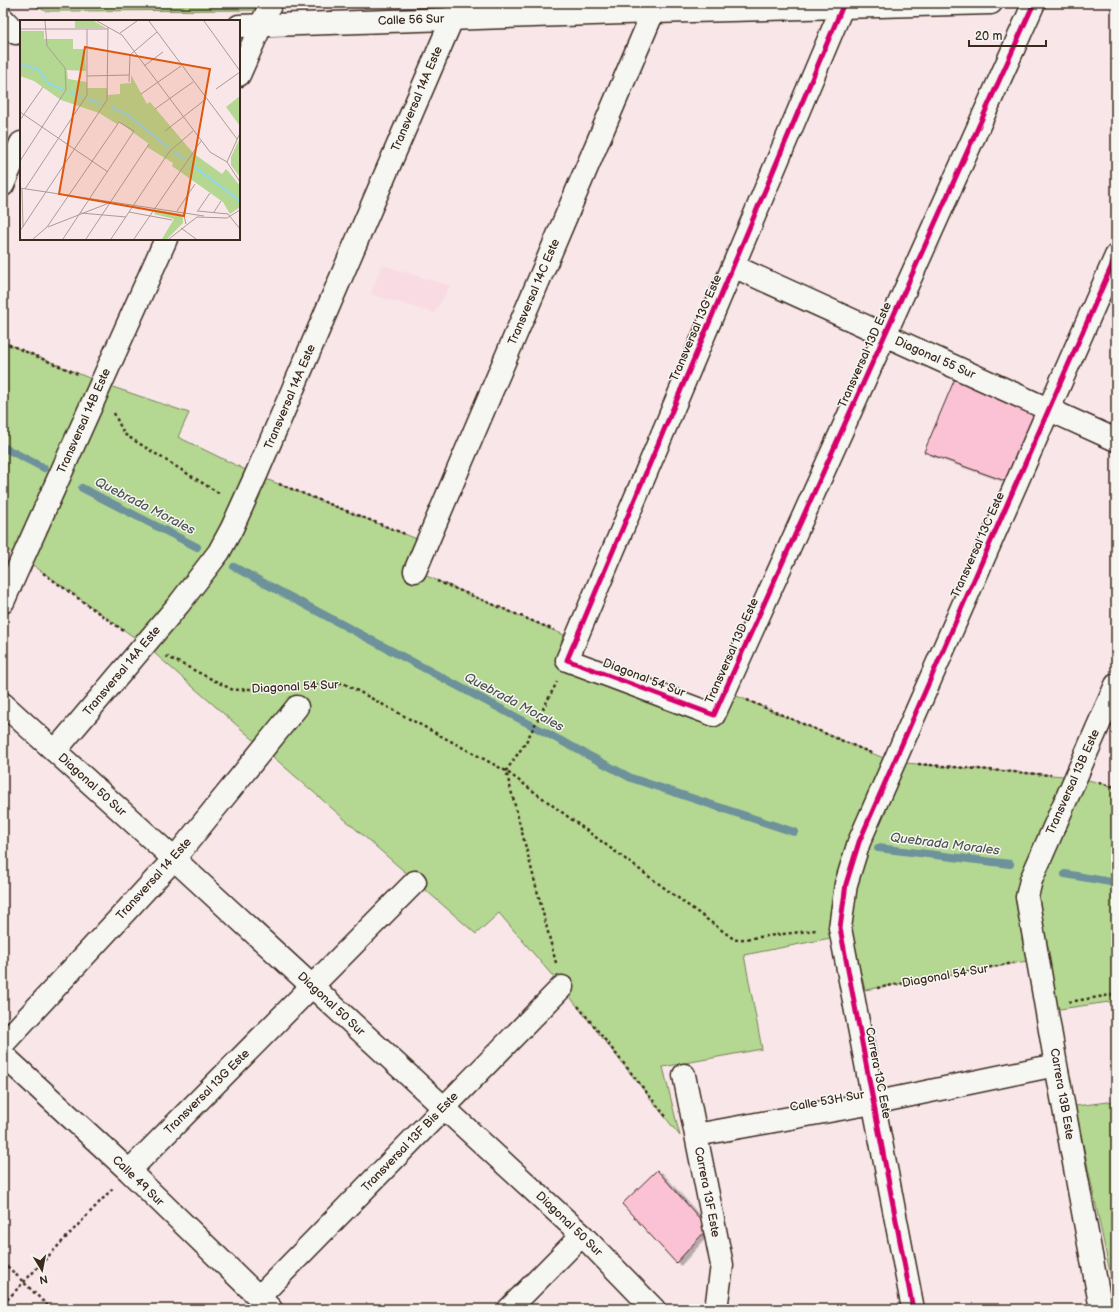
<svg xmlns="http://www.w3.org/2000/svg" width="1119" height="1312" font-family="'Balsamiq Sans',sans-serif">
	<style>
		.built { fill: #f9dbe3 }
		.green { fill: #b4d791; stroke: #788058 }
		.lines { fill: none; stroke-linecap: round; stroke-linejoin: round }
		.stream { stroke: #6d929b; stroke-width: 8 }
		.building { fill: #fbc2d5; stroke: #3b2a1e; filter: url(#shadow) }
		.street-casing { stroke: #3b2a1e; stroke-width: 25 }
		.secondary-casing { stroke: #3b2a1e; stroke-width: 25 }
		.path { stroke: #3b2a1e; stroke-width: 2.5; stroke-dasharray: 3 3; stroke-linecap: butt }
		.street { stroke: #f6f6f2; stroke-width: 22 }
		.secondary { stroke: #f6f6f2; stroke-width: 22 }
		.cycleway-casing { stroke: #f6f6f2; stroke-width: 8 }
		.cycleway { stroke: #d6006c; stroke-width: 5 }
		.labels { text-anchor: middle; dominant-baseline: central; stroke-width: 3; stroke-linejoin: round; paint-order: stroke }
		.street-label { font-size: 12px; fill: #3b2a1e; stroke: #f6f6f2 }
		.water-label { font-size: 13px; font-style: italic; fill: #505552; stroke: #f6f6f2 }
		.inset-river { fill: none; stroke: #8ed7ef; stroke-width: 2 }
		.inset-road { fill: none; stroke: #ac9b98; stroke-width: 1 }
		.view { fill: #df570d; fill-opacity: 0.15; stroke: #df570d; stroke-width: 2 }
		.inset-edge { fill: none; stroke: #3b2a1e; stroke-width: 2 }
	</style>
	<defs>
		<filter id="shadow"><feDropShadow dx="4.5" dy="2.5" stdDeviation="0" flood-color="#0004"/></filter>
	</defs>
	<rect width="100%" height="100%" fill="#f8e6e9"/>
	<filter id="ink" filterUnits="userSpaceOnUse"><feTurbulence type="fractalNoise" baseFrequency=".025" numOctaves="2"/><feDisplacementMap in="SourceGraphic" scale="8" xChannelSelector="R" yChannelSelector="G"/><feConvolveMatrix kernelMatrix="1 2 1 2 8 2 1 2 1" color-interpolation-filters="sRGB"/></filter>
	<g filter="url(#ink)">
		<path class="built" d="M382 265 450 286 434 313 371 294Z"/>
		<path class="green" d="M28 3H259L257 10 46 11Z
			M3 342 101 383 189 413 178 437 256 475 427 543 415 571 576 640 568 660 714 715 725 691 893 762 1076 777 1116 787V1001L1046 1011 1038 959 865 990 851 934 744 955 762 1049 663 1067 680 1136 562 987 499 913 476 934 145 645 23 558 3 548Z
			M1116 1101V1296H1115L1075 1106Z"/>
		<g class="lines">
			<path class="stream" d="M3 447 44 468
				M82 488 197 547
				M234 567 631 778 794 832
				M878 848 1010 864
				M1065 874 1116 883"/>
		</g>
		<path class="building" d="M956 376 1038 410 1005 481 924 452Z
			M657 1170 708 1228 676 1263 622 1204Z"/>
		<g class="lines">
			<g class="street-casing">
				<path id="street" d="M844 3 567 660 714 715 1034 3
					M239 75 271 3
					M3 185 21 143
					M733 266 1116 440
					M415 571 653 12
					M3 602 166 239
					M55 751 179 604 219 552 232 528 256 475 459 3
					M3 1044 174 859 297 707
					M3 1055 129 1171 271 1309
					M684 1075 722 1265 716 1309
					M696 1135 873 1103 1056 1065
					M129 1171 415 882
					M259 1297 562 987
					M509 1309 582 1235
					M913 1309 840 928 846 884 859 842 1116 256
					M1101 1309 1056 1065 1027 897 1031 880 1116 685"/>
			</g>
			<g class="secondary-casing">
				<path id="secondary" d="M3 19 16 33
					M239 26 653 12 991 3
					M3 704 174 859 582 1235 654 1309"/>
			</g>
			<path class="path" d="M3 342 78 374
				M114 413 124 434 220 494
				M279 484 405 534
				M43 573 125 632
				M437 581 554 630
				M166 656 233 690 282 687
				M309 685 343 683 506 771 735 940 816 930
				M747 700 871 753
				M918 764 1051 775
				M1099 783 1116 787
				M556 963 506 771 526 742 557 682
				M877 988 1014 963
				M1069 1002 1116 994
				M578 1006 667 1118
				M3 1262 51 1309
				M3 1304 113 1188"/>
			<use href="#street" class="street"/>
			<use href="#secondary" class="secondary"/>
			<g class="cycleway-casing">
				<path id="cycleway" d="M844 3 567 660 714 715 1034 3
					M913 1309 840 928 846 884 859 842 1116 256"/>
			</g>
			<use href="#cycleway" class="cycleway"/>
		</g>
	</g>
	<g class="labels">
		<g class="street-label">
			<text transform="translate(411 20) rotate(-2)">Calle 56 Sur</text>
			<text transform="translate(417 99) rotate(-67)">Transversal 14A Este</text>
			<text transform="translate(534 292) rotate(-67)">Transversal 14C Este</text>
			<text transform="translate(696 328) rotate(-67)">Transversal 13G Este</text>
			<text transform="translate(865 355) rotate(-66)">Transversal 13D Este</text>
			<text transform="translate(935 358) rotate(24)">Diagonal 55 Sur</text>
			<text transform="translate(290 397) rotate(-67)">Transversal 14A Este</text>
			<text transform="translate(84 421) rotate(-66)">Transversal 14B Este</text>
			<text transform="translate(978 545) rotate(-66)">Transversal 13C Este</text>
			<text transform="translate(732 651) rotate(-66)">Transversal 13D Este</text>
			<text transform="translate(122 671) rotate(-50)">Transversal 14A Este</text>
			<text transform="translate(644 678) rotate(21)">Diagonal 54 Sur</text>
			<text transform="translate(295 687) rotate(-3)">Diagonal 54 Sur</text>
			<text transform="translate(1073 782) rotate(-66)">Transversal 13B Este</text>
			<text transform="translate(92 785) rotate(42)">Diagonal 50 Sur</text>
			<text transform="translate(154 879) rotate(-48)">Transversal 14 Este</text>
			<text transform="translate(945 976) rotate(-10)">Diagonal 54 Sur</text>
			<text transform="translate(331 1004) rotate(43)">Diagonal 50 Sur</text>
			<text transform="translate(878 1073) rotate(79)">Carrera 13C Este</text>
			<text transform="translate(207 1092) rotate(-45)">Transversal 13G Este</text>
			<text transform="translate(1062 1094) rotate(80)">Carrera 13B Este</text>
			<text transform="translate(827 1101) rotate(-10)">Calle 53H Sur</text>
			<text transform="translate(410 1142) rotate(-46)">Transversal 13F Bis Este</text>
			<text transform="translate(138 1181) rotate(44)">Calle 49 Sur</text>
			<text transform="translate(707 1192) rotate(79)">Carrera 13F Este</text>
			<text transform="translate(569 1224) rotate(44)">Diagonal 50 Sur</text>
		</g>
		<g class="water-label">
			<text transform="translate(145 506) rotate(27)">Quebrada Morales</text>
			<text transform="translate(514 702) rotate(28)">Quebrada Morales</text>
			<text transform="translate(945 844) rotate(7)">Quebrada Morales</text>
		</g>
	</g>
	<g transform="translate(20 20)">
		<rect width="220" height="220" fill="#f8e6e9"/>
		<path d="M55 1H74L86 8H55ZM0 11H24V19H53V29H65L66 51 47 50 48 59 67 62V68H87L88 75 100 74V64L111 63V55L127 84 130 82 173 133 202 154 206 149 208 151 220 166V187L210 194 203 182 152 146 153 143 127 127 129 124 99 102 97 104 79 93 41 80 14 61 0 56ZM220 76V106L206 87ZM220 118V157L211 145V137ZM136 190 160 194 163 198V203L147 219H142L154 199 134 194Z" fill="#b4d791"/>
		<path class="inset-river" d="M0 44 19 50 29 64 44 70M49 72 62 77M68 79 82 84M92 87 109 96 149 128M153 131 165 140M169 143 220 181"/>
		<path class="inset-road" d="M77 1 102 15 190 132 207 142M129 1 217 119M184 1 220 51M0 9H88M100 13 117 1M124 46 143 32M67 56 109 55M109 62 110 35 137 12M196 69 220 52M121 74 161 46M135 89 173 62M0 92 88 152M0 100 23 67M145 111 186 79M220 113 207 142 220 162M0 141 46 70 45 48 27 26 25 1M0 168 184 196M2 169 3 207M5 169 67 75V9M157 191 175 164M178 191 208 194 220 209M109 192 152 200M163 192 166 204M177 192 190 173M194 192 201 181M61 193 106 197M28 207 89 183M161 208 176 219M0 211 87 80 88 7M13 219 27 207 99 102 114 111 43 219M66 219 129 124M91 219 149 132 173 111M114 219 181 121M149 219 177 197 207 198 220 190"/>
		<path class="view" d="M65 27 190 49 164 196 39 174Z"/>
		<rect width="220" height="220" class="inset-edge"/>
	</g>
	<rect width="1119" height="1312" fill="none" stroke="#f6f6f2" stroke-width="16"/>
	<rect x="8" y="8" width="1103" height="1296" fill="none" stroke="#3b2a1e" stroke-width="1.5" filter="url(#ink)"/>
	<g transform="translate(42 1270) rotate(170)" stroke="#f6f6f2" stroke-width="3" paint-order="stroke">
	<path d="M0-3L7 15L0 10L-7 15Z" fill="#3b2a1e"/>
	<text y="-6" font-size="11" font-weight="bold" text-anchor="middle" fill="#3b2a1e">N</text>
	</g>
	<path d="M969 40v6h77v-6" fill="none" stroke="#3b2a1e" stroke-width="2"/>
	<text x="975" y="40" font-size="12" fill="#3b2a1e" stroke="#f6f6f2" stroke-width="3" paint-order="stroke">20 m</text>
</svg>
